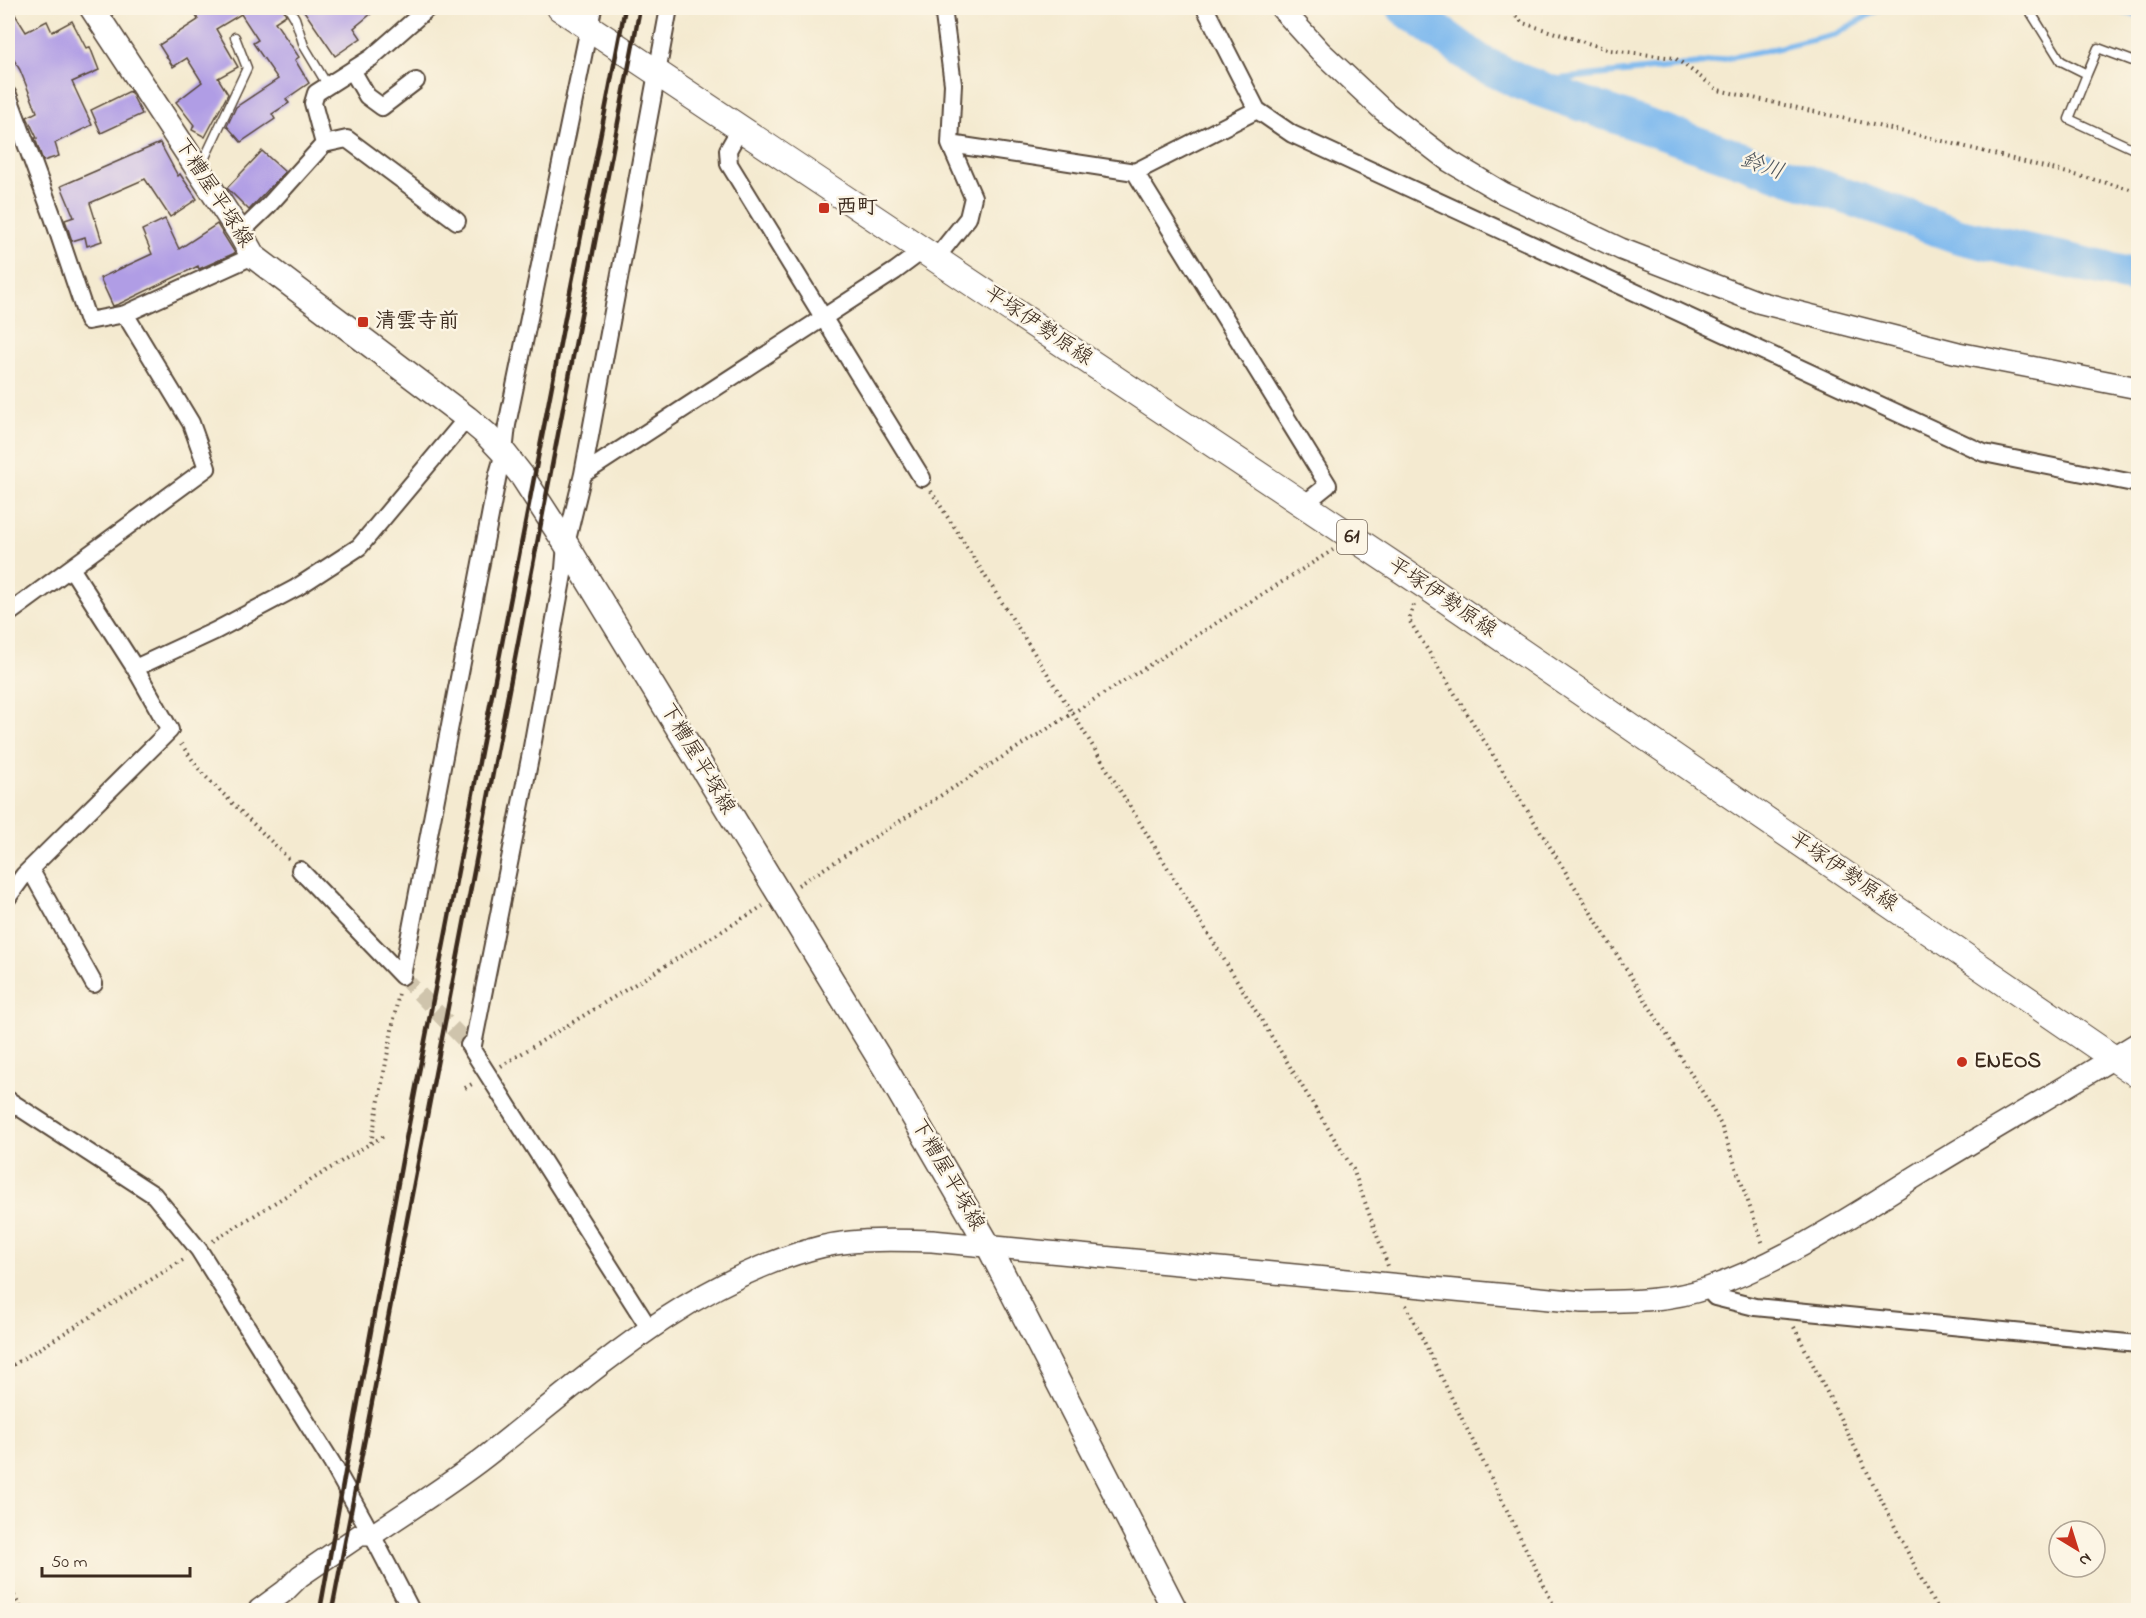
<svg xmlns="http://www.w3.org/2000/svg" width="2146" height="1618" font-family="'Indie Flower','Klee One',sans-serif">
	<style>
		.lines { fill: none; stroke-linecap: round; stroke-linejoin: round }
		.stream { stroke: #7bb8ee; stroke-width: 6 }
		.river { stroke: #7bb8ee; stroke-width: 36 }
		.building { fill: #b09de5 }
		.minor-tunnel { stroke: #cfc4ac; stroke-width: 16; stroke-dasharray: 16 8; stroke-linecap: butt }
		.service-casing { stroke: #574739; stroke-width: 11 }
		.minor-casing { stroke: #574739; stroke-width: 20 }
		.tertiary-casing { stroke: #574739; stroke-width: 24 }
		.secondary-casing { stroke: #574739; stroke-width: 27 }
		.primary-casing { stroke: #574739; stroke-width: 28 }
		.path { stroke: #574739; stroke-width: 4; stroke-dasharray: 1.5 4.5; stroke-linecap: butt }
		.service { stroke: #fff; stroke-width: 8 }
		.minor { stroke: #fff; stroke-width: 16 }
		.tertiary { stroke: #fff; stroke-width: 21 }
		.secondary { stroke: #fff; stroke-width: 24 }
		.primary { stroke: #fff; stroke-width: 26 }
		.rail { stroke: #3b2a1e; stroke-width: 4.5 }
		.poi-dot { fill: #c8321e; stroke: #fcf5e5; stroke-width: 2 }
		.labels { text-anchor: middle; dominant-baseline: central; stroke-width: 5; stroke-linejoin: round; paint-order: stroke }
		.shield { fill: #fcf5e5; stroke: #75675a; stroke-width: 1.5 }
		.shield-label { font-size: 20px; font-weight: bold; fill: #3b2a1e }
		.street-label { font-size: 21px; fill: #3b2a1e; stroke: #fcf5e5 }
		.poi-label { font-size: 21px; font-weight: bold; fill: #3b2a1e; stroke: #fcf5e5; text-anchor: start }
		.water-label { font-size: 22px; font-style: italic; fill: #4e555c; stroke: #fcf5e5 }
	</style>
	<rect width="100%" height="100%" fill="#fcf5e5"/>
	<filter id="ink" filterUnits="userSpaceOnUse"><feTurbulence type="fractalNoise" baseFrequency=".0167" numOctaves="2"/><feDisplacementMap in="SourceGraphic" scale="12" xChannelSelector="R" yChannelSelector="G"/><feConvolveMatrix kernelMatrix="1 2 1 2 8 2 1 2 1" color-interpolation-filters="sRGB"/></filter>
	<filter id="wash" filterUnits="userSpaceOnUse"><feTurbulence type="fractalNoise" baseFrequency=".008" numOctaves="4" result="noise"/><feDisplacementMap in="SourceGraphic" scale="24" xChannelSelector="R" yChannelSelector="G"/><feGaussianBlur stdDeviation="1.35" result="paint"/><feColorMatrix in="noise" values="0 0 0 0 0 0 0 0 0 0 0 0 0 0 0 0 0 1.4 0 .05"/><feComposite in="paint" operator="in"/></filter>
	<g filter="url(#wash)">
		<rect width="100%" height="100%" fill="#f4ead0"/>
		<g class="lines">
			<path class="stream" d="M2101 8 2138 15
				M1523 83 1698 64 1774 49 1836 34 1881 8"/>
			<path class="river" d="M1405 8 1481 63 1523 83 1959 236 2138 277"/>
		</g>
		<g id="blocks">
			<path class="building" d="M8 8H11L26 32 47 21 52 32 72 21 86 48 90 47 99 70 72 82 92 125 55 143 59 156 43 161 35 138H37L27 117 37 112 20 70 8 50Z
				M193 8H283L286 15 275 22 299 57 295 60 309 83 286 99 289 103 272 114 275 119 241 142 227 126 236 107 278 79 253 43 258 40 241 14 216 29 238 67 218 78 228 94 205 137 192 130 194 125 176 102 202 82 187 58 173 67 159 45 198 20Z
				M302 8H378L354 28 361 38 335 56Z
				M130 91 142 114 101 133 91 110Z
				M160 143 178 176 180 174 197 199 170 217 145 179 90 203 102 241 87 246 85 237 72 241 65 220 74 217 61 186Z
				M262 151 285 172 249 210 227 188Z
				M165 219 179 249 217 224 235 253 199 269 198 266 119 304 113 306 100 278 152 254 142 230Z"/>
		</g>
	</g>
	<g filter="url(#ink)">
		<use href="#blocks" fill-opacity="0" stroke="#574739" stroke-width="1.5"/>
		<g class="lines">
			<path class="minor-tunnel" d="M402 976 469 1045"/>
			<g class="service-casing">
				<path id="service" d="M289 8 295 18 304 46 328 86
					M2028 8 2061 61 2087 74 2069 119 2138 151
					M2087 74 2098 48 2138 63
					M200 168 247 68 235 37"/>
			</g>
			<g class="minor-casing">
				<path id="minor" d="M1205 8 1257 110 1292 134 1984 453 2138 484
					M352 70 367 96 382 107 416 81
					M8 95 53 217 88 321 125 314 253 256
					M741 127 728 150 729 164 922 478
					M324 144 347 139 457 221
					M950 144 1135 172 1257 110
					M1135 172 1328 485 1303 505
					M240 233 268 206 324 144 313 103 316 93 371 58 428 8
					M936 258 968 218 973 197 950 144 953 84 943 8
					M583 474 895 271 922 251
					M8 614 207 468 191 423 125 314
					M135 668 215 631 296 588 359 547 467 418
					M30 869 94 984
					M300 870 402 976
					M8 897 24 875 170 730 135 668 71 568
					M402 976 498 474 504 453 507 425 593 8
					M469 1045 649 1328
					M472 1050 530 758 564 569 566 544 583 474 669 8
					M8 1100 154 1195 199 1250 332 1463 372 1535 411 1610
					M1707 1288 1715 1297 1755 1307 2138 1344"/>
			</g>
			<g class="tertiary-casing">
				<path id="tertiary" d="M1281 8 1321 52 1384 111 1449 161 1503 193 1621 249 1758 302 1958 353 2138 388
					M259 1610 285 1591 300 1576 360 1535H372C410 1509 449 1485 485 1457 586 1378 683 1286 809 1250 849 1238 891 1240 932 1241L1582 1302C1624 1301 1667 1302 1708 1288 1789 1260 1859 1211 1931 1167 2000 1125 2070 1085 2138 1043"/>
			</g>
			<g class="secondary-casing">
				<path id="secondary" d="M92 8 240 233 253 256 467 418 486 434 504 453 522 476 566 544 887 1071 988 1245 1175 1610"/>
			</g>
			<g class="primary-casing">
				<path id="primary" d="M560 8 1427 587 2138 1075"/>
			</g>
			<path class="path" d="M1507 8 1523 23 1610 50 1675 58 1718 90 1931 138 2138 191
				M931 491 1073 714 1353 1169 1388 1266
				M1414 605 1409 620 1708 1101 1721 1125 1763 1244
				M181 744 202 773 289 859
				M798 885 1333 550
				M501 1066 763 906
				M465 1088 474 1083
				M371 1143 386 1135
				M213 1241 371 1143 399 992
				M1406 1305 1556 1610
				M1794 1327 1937 1610
				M8 1368 186 1258
				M8 1585 22 1610"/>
			<use href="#service" class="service"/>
			<use href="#minor" class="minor"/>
			<use href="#tertiary" class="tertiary"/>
			<use href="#secondary" class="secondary"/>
			<use href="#primary" class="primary"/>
			<path class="rail" d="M320 1610 406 1139 625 8
				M332 1610 640 8"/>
		</g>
	</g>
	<g class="poi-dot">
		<rect x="818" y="202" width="12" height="12" rx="3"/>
		<rect x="357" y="316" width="12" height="12" rx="3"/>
		<circle cx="1962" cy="1062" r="6"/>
	</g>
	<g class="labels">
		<rect class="shield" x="1337" y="520" width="30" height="34" rx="4.5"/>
		<g class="shield-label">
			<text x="1352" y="537">61</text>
		</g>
		<g class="street-label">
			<text transform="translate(213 193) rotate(57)">下糟屋平塚線</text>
			<text transform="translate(1038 326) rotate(34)">平塚伊勢原線</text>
			<text transform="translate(1442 598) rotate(34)">平塚伊勢原線</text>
			<text transform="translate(697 759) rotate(59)">下糟屋平塚線</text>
			<text transform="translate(1843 872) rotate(34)">平塚伊勢原線</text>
			<text transform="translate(947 1175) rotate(60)">下糟屋平塚線</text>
		</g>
		<g class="poi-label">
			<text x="836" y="208">西町</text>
			<text x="375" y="322">清雲寺前</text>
			<text x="1974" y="1062">ENEOS</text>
		</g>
		<g class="water-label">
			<text transform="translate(1762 167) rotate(19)">鈴川</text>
		</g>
	</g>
	<rect width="2146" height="1618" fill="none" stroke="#fcf5e5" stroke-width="30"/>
	<g transform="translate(2077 1549) rotate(142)"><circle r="28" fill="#fcf5e5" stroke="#afa495" stroke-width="1.5"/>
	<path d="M0-4.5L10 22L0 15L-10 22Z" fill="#c8321e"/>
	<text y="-9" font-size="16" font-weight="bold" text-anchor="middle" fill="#3b2a1e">N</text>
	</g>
	<path d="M42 1567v9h148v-9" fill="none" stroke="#3b2a1e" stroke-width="3"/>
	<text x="51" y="1567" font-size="18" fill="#3b2a1e" stroke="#fcf5e5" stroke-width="4.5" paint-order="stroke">50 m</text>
</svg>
